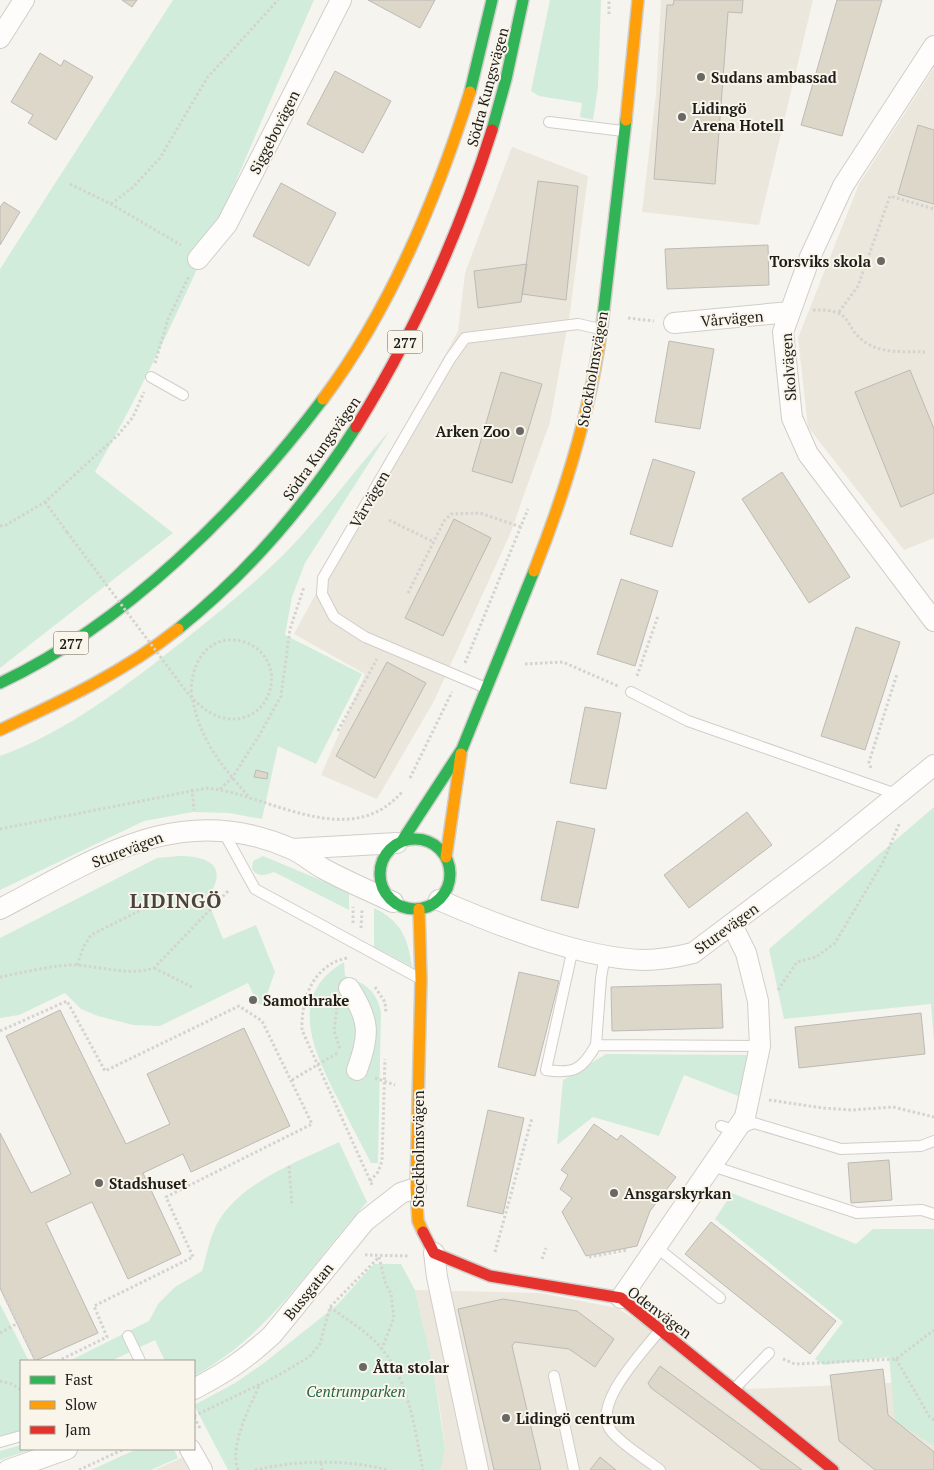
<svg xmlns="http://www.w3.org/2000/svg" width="934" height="1470" font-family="'PT Serif',serif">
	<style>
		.built { fill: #ebe7dc }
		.green { fill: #d2ecdb }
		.building { fill: #ddd7ca; stroke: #bbbab5 }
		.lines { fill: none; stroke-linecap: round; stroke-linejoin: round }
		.lane-casing { stroke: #d0ceca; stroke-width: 12 }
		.street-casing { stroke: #d0ceca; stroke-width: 22 }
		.fast-casing { stroke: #d0ceca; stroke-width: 14 }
		.slow-casing { stroke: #d0ceca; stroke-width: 14 }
		.jam-casing { stroke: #d0ceca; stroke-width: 14 }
		.path { stroke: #d3d3d1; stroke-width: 3; stroke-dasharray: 2.5 2.5; stroke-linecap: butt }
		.lane { stroke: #fefdfc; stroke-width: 10 }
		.street { stroke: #fefdfc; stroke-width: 20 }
		.fast { stroke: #30b455; stroke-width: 11 }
		.slow { stroke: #ff9f0a; stroke-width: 11 }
		.jam { stroke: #e5322d; stroke-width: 11 }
		.path-bridge { stroke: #d3d3d1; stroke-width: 3; stroke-dasharray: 2.5 2.5; stroke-linecap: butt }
		.poi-dot { fill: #6a6864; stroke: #f9f5eb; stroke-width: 2 }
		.labels { text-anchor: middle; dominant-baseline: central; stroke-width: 4; stroke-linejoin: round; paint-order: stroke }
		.shield { fill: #f9f5eb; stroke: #605e59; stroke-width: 1 }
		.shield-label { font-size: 14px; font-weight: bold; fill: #1f1d1a }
		.poi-label { font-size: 15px; font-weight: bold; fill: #1f1d1a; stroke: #f9f5eb; text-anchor: start }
		.street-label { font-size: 15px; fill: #1f1d1a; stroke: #f9f5eb }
		.park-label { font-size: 15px; font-style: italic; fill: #216547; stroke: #f9f5eb }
		.district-label { font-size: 20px; font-weight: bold; letter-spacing: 1px; fill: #47443d; stroke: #f9f5eb }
	</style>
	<rect width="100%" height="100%" fill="#f6f4ee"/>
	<path class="built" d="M661 0H813L759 225 642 212 656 94Z
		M934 68V538L904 550 808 427 798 338 859 184Z
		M512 147 588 176 570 312 550 422 510 534 434 701 377 799 321 775 365 674 294 634 458 331 465 273Z
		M415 1290 540 1293 617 1308 748 1389 934 1381V1470H441L445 1449 441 1416 433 1367Z
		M183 1457 189 1470H155Z"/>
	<path class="green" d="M173 0H314C244 158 181 322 95 472L173 533 0 668V269Z
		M550 0H601L598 87 593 120 580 117 582 103 539 96 531 91Z
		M390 430 305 563 292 597 285 635 362 674 316 764 278 746 262 819 229 813 193 812 144 821 0 890V756C67 732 127 685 183 641 219 612 257 582 289 549 325 511 356 469 390 430Z
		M934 807V1041L931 1004 784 1019 769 949Z
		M179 856C211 856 229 867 207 899L223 939 256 925 275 972 263 1005 257 1003 248 983 160 1026 133 1025 98 1016 81 1009 65 993 19 1015 0 1018V938L157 858Z
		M263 856 349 892V910L274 872C266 875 258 878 252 869L253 861Z
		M374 908C401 921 408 938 412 967L374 947Z
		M344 962 345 976C365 983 377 991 381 1013L378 1163H371C360 1142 349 1121 339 1101 315 1054 285 996 344 962Z
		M606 1054 750 1055 741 1097 684 1075 659 1136 593 1117 557 1145 563 1080Z
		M339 1142 367 1202C311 1264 270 1335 194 1376V1361H165L155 1340 111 1361H69L149 1321 158 1304 175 1287 202 1271C206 1258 208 1245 213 1233 230 1186 297 1162 339 1142Z
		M732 1193 856 1244 873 1229H934V1446L895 1421 889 1357 824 1365 815 1359 843 1322 715 1219Z
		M374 1264H401L415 1290 433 1367 445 1449 441 1470H228L194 1405 235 1383 264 1363 337 1305Z
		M0 1304 29 1361H21V1431L0 1438Z
		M21 1445V1449H33L0 1460V1451Z
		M137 1449H174L178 1458 151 1470H91Z"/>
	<path class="building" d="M122 0H137L132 7Z
		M368 0H435L420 28Z
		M674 0H743L742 13 728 12 715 184 654 179 667 5H673Z
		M837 0H882L842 136 801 125Z
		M40 53 61 66 64 60 93 77 56 140 28 123 33 115 11 102Z
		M335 71 391 101 363 153 307 124Z
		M918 125 934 130V204L898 194Z
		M538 181 578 186 566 300 522 294Z
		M281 183 336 213 309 266 253 236Z
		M4 202 20 212 0 245V207Z
		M768 245 769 285 667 289 665 249Z
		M527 264 521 302 478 308 474 271Z
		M669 341 714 349 700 429 655 422Z
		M910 370 934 429V493L901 507 855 392Z
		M501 372 542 384 512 483 472 471Z
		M653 459 695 472 672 547 630 534Z
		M782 472 850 577 809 603 742 499Z
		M454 519 491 538 443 636 405 618Z
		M621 579 658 591 635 666 597 654Z
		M856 627 900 642 865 750 821 736Z
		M387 662 426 683 375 778 336 756Z
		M585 707 621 713 606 789 570 783Z
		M256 770 268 773 267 779 254 777Z
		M747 812 772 845 689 908 664 875Z
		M557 821 595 829 578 908 541 900Z
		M519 972 559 981 535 1076 498 1067Z
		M721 984 723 1028 612 1031 611 987Z
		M60 1010 126 1144 170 1124 147 1074 244 1028 290 1126 191 1172 183 1154 143 1173 181 1254 128 1279 92 1202 46 1223 98 1333 35 1361 0 1288V1133L31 1193 71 1174 6 1036Z
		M921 1013 925 1054 799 1068 795 1027Z
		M488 1110 524 1118 503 1214 467 1206Z
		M594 1124 617 1140 621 1135 676 1177 650 1211 637 1246 586 1256 562 1212 572 1198 560 1189 568 1175 561 1170Z
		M889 1160 892 1200 851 1203 848 1163Z
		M711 1222 836 1321 810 1354 685 1254Z
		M503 1299 577 1311 614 1339 595 1367 569 1349 515 1342 512 1346 541 1470H494L458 1309Z
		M660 1366 802 1470H762L651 1388 648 1383Z
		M883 1369 888 1415 934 1452V1470H875L839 1441 830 1375Z
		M600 1457 616 1470H590Z"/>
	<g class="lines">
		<g class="lane-casing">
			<path id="lane" d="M549 122 623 131
				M151 377 183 395
				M486 688 365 637 334 617 322 594 323 578 450 359 465 338 578 324 600 329
				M631 692 688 721 896 794
				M223 831 255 889 419 978
				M573 948 546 1070C574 1074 582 1070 596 1045
				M605 955 601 978 596 1045 760 1046
				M721 1126 735 1131 754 1123 841 1149 921 1146 934 1141
				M712 1166 857 1213 922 1210 934 1214
				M656 1247 720 1298
				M660 1330C644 1351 589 1406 612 1432 625 1447 645 1458 660 1470
				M128 1336 140 1361
				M554 1376 574 1470
				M734 1389 769 1353
				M0 1442 21 1436"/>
		</g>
		<g class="street-casing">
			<path id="street" d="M0 38 24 0
				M934 46 843 186 810 257 783 332 792 418 808 454 934 621
				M198 259 227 224 341 0
				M674 323 790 312
				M292 849 397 843
				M439 900C494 924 584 959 644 960 661 960 677 957 693 953L827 852 934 765
				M0 909C96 859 180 799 292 849 303 854 313 863 324 869 346 881 370 891 393 902
				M349 988C370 1020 370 1035 357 1070
				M434 1253 437 1277 478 1470
				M621 1298 745 1117 760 1046 758 1001 746 953 732 925
				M194 1389C225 1373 246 1359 272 1335L365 1221 401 1193 416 1188
				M190 1449 202 1470
				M8 1470 67 1449"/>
		</g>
		<g class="fast-casing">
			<path id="fast" d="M470 92 492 0
				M492 130 506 79 523 0
				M602 325 626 120
				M178 629C249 572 307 504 356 427
				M0 683C124 625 241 508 323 399
				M380 874a35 35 0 1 1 70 0a35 35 0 1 1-70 0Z
				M402 841 462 749 534 571"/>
		</g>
		<g class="slow-casing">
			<path id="slow" d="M626 120 638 0
				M323 399C389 311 437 197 470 92
				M534 571C565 493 591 409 602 325
				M0 730C62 701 124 672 178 629
				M446 857 461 754
				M419 909 421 979 416 1188 418 1221 423 1232"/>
		</g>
		<g class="jam-casing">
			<path id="jam" d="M356 427C413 335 459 234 492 130
				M423 1232 434 1253 490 1276 621 1298 833 1470"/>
		</g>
		<path class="path" d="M609 14V0
			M70 184 111 204 181 245
			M111 204 132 188 160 158 207 78 278 0
			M813 310C858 309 840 327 868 344 885 354 906 351 925 352
			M839 312 858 286 890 196 934 209
			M628 318 654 321
			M155 363 168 319 189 276
			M45 502 67 532
			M389 520 434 542
			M0 526 6 525 45 502 118 435 133 417 144 392
			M408 593 444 521 451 514 480 513 521 527
			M465 663 528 509
			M525 664 563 662 618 686
			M637 676 658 616
			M191 690C197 736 219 763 249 797
			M338 731 377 659
			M871 768 869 762 897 674
			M410 778 452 692
			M192 789 194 810
			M220 789 232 778 260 734 281 696 290 629 304 587
			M0 829 207 788C268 794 349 853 402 792
			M353 923V907
			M361 928 362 910
			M347 958C313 965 301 999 302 1030L373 1187
			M77 965 84 946 91 935 143 909 191 898 217 903
			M154 968 192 987
			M0 977C21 973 57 964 77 965 103 967 128 976 154 968L229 890
			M375 987 385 1002 386 1013
			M778 990 797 962 816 957 835 943 883 862 900 822
			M337 1007 334 1031 340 1049
			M0 1031 67 1001 105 1071 239 1006 262 1021 312 1124 166 1197 193 1257 94 1306 107 1337 58 1361
			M375 1078 395 1085
			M292 1080 339 1052
			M769 1100 823 1108 852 1110 893 1107 934 1117
			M289 1166 292 1206
			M370 1181 378 1172 382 1161 385 1059
			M495 1252 532 1118
			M365 1255 408 1256
			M379 1257 385 1282 391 1294 394 1318 382 1348
			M589 1257 627 1250
			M542 1259 546 1248
			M5 1297 36 1361
			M330 1307C347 1320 368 1332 381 1348 410 1382 414 1428 423 1470
			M0 1333 18 1323
			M783 1359 795 1364 896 1359 934 1330
			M896 1359 929 1416 934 1420
			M0 1381 12 1384 21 1390
			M194 1416 277 1376 309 1357 320 1344 330 1307 379 1257
			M194 1417 201 1430
			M321 1463 322 1470
			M79 1470 124 1449
			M238 1470C229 1446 250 1406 260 1384
			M255 1470C298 1460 346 1459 388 1470"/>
		<use href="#lane" class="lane"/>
		<use href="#street" class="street"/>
		<use href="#fast" class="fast"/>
		<use href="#slow" class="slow"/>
		<use href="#jam" class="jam"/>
		<path class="path-bridge" d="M67 532 189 695C203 710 221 723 242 718 255 715 265 705 269 693 288 638 196 609 191 690"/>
	</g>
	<g class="poi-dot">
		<circle cx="701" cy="77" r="5"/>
		<circle cx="682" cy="117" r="5"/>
		<circle cx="881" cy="261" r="5"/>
		<circle cx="520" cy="431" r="5"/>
		<circle cx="253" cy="1000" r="5"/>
		<circle cx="99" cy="1183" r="5"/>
		<circle cx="614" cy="1193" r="5"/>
		<circle cx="363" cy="1367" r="5"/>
		<circle cx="506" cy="1418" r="5"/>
	</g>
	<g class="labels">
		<g class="shield">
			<rect x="387.5" y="330.5" width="35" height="23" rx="4"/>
			<rect x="53.5" y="631.5" width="35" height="23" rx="4"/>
		</g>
		<g class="shield-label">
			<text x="405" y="342">277</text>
			<text x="71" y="643">277</text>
		</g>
		<g class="poi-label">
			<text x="711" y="77">Sudans ambassad</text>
			<text x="692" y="108">Lidingö<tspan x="692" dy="17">Arena Hotell</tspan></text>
			<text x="871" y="261" text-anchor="end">Torsviks skola</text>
			<text x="510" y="431" text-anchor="end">Arken Zoo</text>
			<text x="263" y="1000">Samothrake</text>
			<text x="109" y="1183">Stadshuset</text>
			<text x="624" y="1193">Ansgarskyrkan</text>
			<text x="373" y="1367">Åtta stolar</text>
			<text x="516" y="1418">Lidingö centrum</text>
		</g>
		<g class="street-label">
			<text transform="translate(487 87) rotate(-75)">Södra Kungsvägen</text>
			<text transform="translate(274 132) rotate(-63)">Siggebovägen</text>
			<text transform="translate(732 318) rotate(-5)">Vårvägen</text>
			<text transform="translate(788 367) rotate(-94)">Skolvägen</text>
			<text transform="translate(592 369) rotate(-80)">Stockholmsvägen</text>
			<text transform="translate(321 448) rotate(-55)">Södra Kungsvägen</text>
			<text transform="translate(369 499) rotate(-60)">Vårvägen</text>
			<text transform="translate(127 849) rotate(-21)">Sturevägen</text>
			<text transform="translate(726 928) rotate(-36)">Sturevägen</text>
			<text transform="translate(418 1149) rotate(-90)">Stockholmsvägen</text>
			<text transform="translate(308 1291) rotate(-51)">Bussgatan</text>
			<text transform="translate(660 1312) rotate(37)">Odenvägen</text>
		</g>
		<g class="park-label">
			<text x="356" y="1391">Centrumparken</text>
		</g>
		<g class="district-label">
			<text x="176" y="900">LIDINGÖ</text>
		</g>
	</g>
	<rect x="20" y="1360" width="175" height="90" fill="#f9f5eb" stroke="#a29f97"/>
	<rect x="30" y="1376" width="25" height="8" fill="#30b455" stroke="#a29f97"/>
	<text x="65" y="1385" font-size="15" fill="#1f1d1a">Fast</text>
	<rect x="30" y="1401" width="25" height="8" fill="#ff9f0a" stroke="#a29f97"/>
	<text x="65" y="1410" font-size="15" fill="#1f1d1a">Slow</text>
	<rect x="30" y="1426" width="25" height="8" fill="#e5322d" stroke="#a29f97"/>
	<text x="65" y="1435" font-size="15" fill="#1f1d1a">Jam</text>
</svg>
